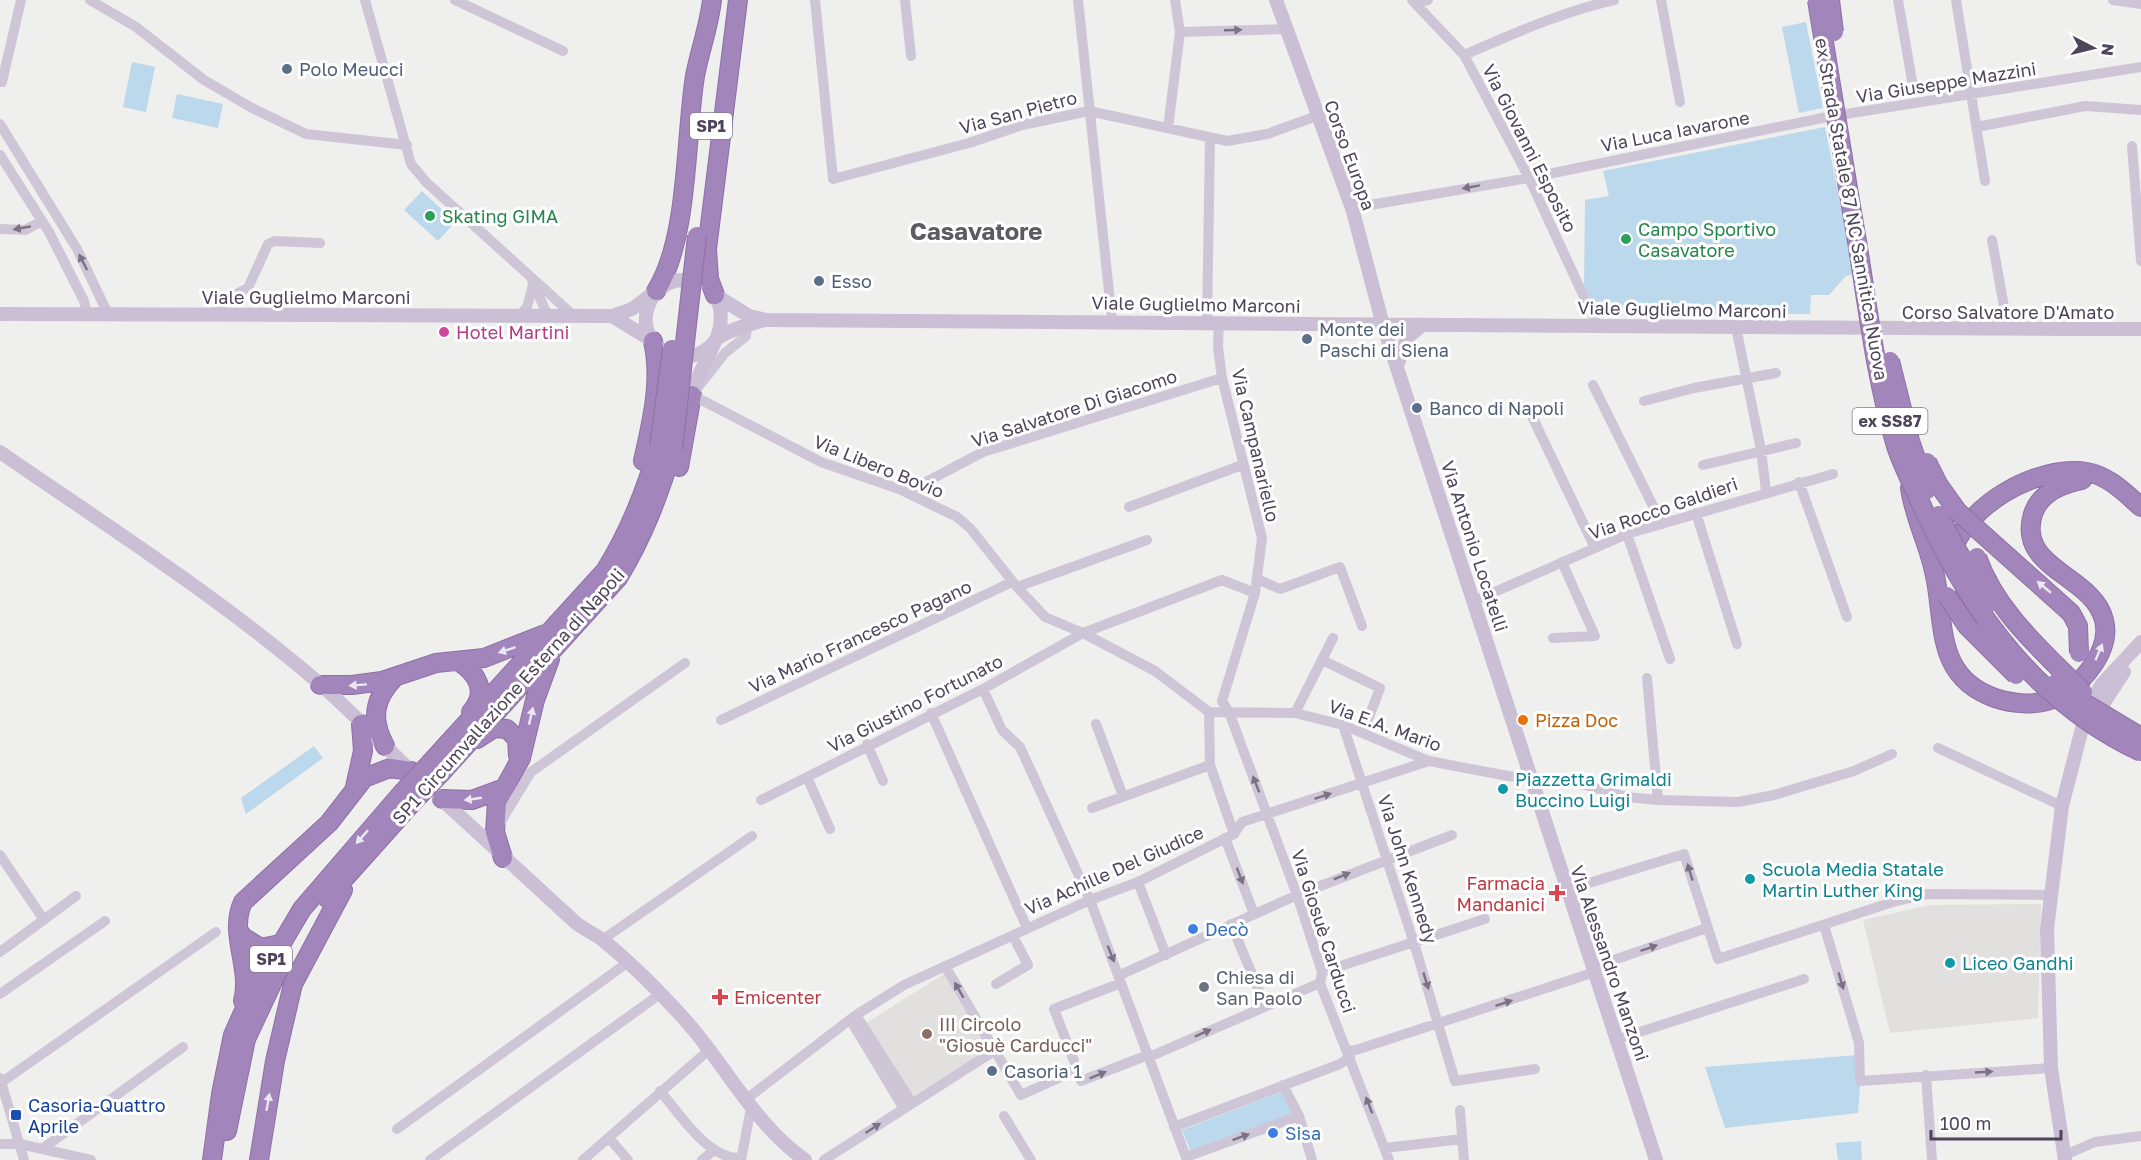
<svg xmlns="http://www.w3.org/2000/svg" width="2141" height="1160" font-family="'Golos Text',sans-serif">
	<style>
		.education { fill: #e1e0df }
		.green { fill: #bbd8ed }
		.lines { fill: none; stroke-linecap: round; stroke-linejoin: round }
		.highway-casing { stroke: #8e70a7; stroke-width: 20 }
		.street { stroke: #cec6d7; stroke-width: 10 }
		.secondary { stroke: #cbbfd6; stroke-width: 14 }
		.highway { stroke: #a285bb; stroke-width: 18 }
		.highway-bridge-casing { stroke: #8e70a7; stroke-width: 20; stroke-linecap: butt }
		.highway-bridge { stroke: #a285bb; stroke-width: 18 }
		.oneway { fill: #7b7286 }
		.oneway2 { fill: #ece7f1 }
		.service-dot { fill: #5c6f8a; stroke: #fff; stroke-width: 2 }
		.leisure-dot { fill: #2e9e5b; stroke: #fff; stroke-width: 2 }
		.hotel-dot { fill: #d1479c; stroke: #fff; stroke-width: 2 }
		.food-dot { fill: #e8710a; stroke: #fff; stroke-width: 2 }
		.culture-dot { fill: #0f9aa8; stroke: #fff; stroke-width: 2 }
		.health-dot { fill: #e0444e; stroke: #fff; stroke-width: 2 }
		.shop-dot { fill: #3f7fe0; stroke: #fff; stroke-width: 2 }
		.worship-dot { fill: #6b7280; stroke: #fff; stroke-width: 2 }
		.education-dot { fill: #8d6e63; stroke: #fff; stroke-width: 2 }
		.transit-dot { fill: #1a4fb4; stroke: #fff; stroke-width: 2 }
		.labels { text-anchor: middle; dominant-baseline: central; stroke-width: 6; stroke-linejoin: round; paint-order: stroke }
		.shield { fill: #fff; stroke: #847d8c; stroke-width: 1.5 }
		.shield-label { font-size: 16px; font-weight: bold; fill: #4f455a }
		.service-label { font-size: 18px; fill: #4e5e75; stroke: #fff; text-anchor: start }
		.street-label { font-size: 18px; fill: #4f455a; stroke: #fff }
		.leisure-label { font-size: 18px; fill: #27864d; stroke: #fff; text-anchor: start }
		.hotel-label { font-size: 18px; fill: #b23c85; stroke: #fff; text-anchor: start }
		.food-label { font-size: 18px; fill: #c56008; stroke: #fff; text-anchor: start }
		.culture-label { font-size: 18px; fill: #0d838f; stroke: #fff; text-anchor: start }
		.health-label { font-size: 18px; fill: #be3a42; stroke: #fff; text-anchor: end }
		.shop-label { font-size: 18px; fill: #366cbe; stroke: #fff; text-anchor: start }
		.worship-label { font-size: 18px; fill: #5b616d; stroke: #fff; text-anchor: start }
		.education-label { font-size: 18px; fill: #785e54; stroke: #fff; text-anchor: start }
		.transit-label { font-size: 18px; fill: #164399; stroke: #fff; text-anchor: start }
		.district-label { font-size: 24px; font-weight: bold; fill: #5e5a61; stroke: #fff }
	</style>
	<rect width="100%" height="100%" fill="#efefed"/>
	<path class="education" d="M2041 904 2038 1018 1890 1033 1863 920 1930 905Z
		M944 974 990 1048 912 1097 866 1023Z"/>
	<path class="green" d="M1806 22 1823 108 1799 113 1782 27Z
		M132 62 155 67 146 112 123 107Z
		M177 94 223 104 218 128 172 118Z
		M1825 127 1854 274 1846 276 1829 295H1811L1810 314 1598 312 1584 286 1585 200 1609 196 1603 171Z
		M422 191 455 222 438 241 404 210Z
		M314 746 323 758 246 814 241 798Z
		M1857 1055 1860 1087 1858 1113 1725 1128 1705 1067Z
		M1284 1091 1293 1114 1190 1150 1182 1130Z
		M1861 1141 1862 1160H1838L1836 1143Z"/>
	<g class="lines">
		<g class="highway-casing">
			<path id="highway" d="M656 291C689 239 685 138 695 76 700 50 709 26 712 0
				M715 295 709 279 707 249 738 0
				M643 461C652 421 662 381 653 341
				M679 467 692 395
				M1910 488C1914 517 1928 543 1934 571 1946 621 1933 676 1995 698 2013 704 2035 706 2053 699 2080 688 2112 651 2104 620 2093 575 2016 569 2033 514 2040 492 2062 484 2082 480
				M1951 557C1962 507 2037 464 2087 472 2109 476 2125 493 2141 507
				M458 661C477 673 489 692 471 712
				M320 685H352L382 681 436 663 484 658 545 634
				M477 739 494 728 507 729 517 739 518 756
				M385 746C371 720 373 700 394 678
				M431 762 605 571C630 531 645 491 659 446
				M442 772 618 578C644 535 658 497 673 449
				M355 787 363 751 361 724
				M442 799 472 800 502 789
				M503 858 495 832 497 802 521 758 535 700 550 659
				M327 898 412 803
				M239 931 243 937 261 948 280 944
				M243 1001C252 968 228 933 243 902L329 823 364 778 390 768 411 771
				M227 1131 246 1039 277 973
				M212 1160 221 1094 233 1035 250 997 302 909 402 793
				M259 1160 275 1061 293 984 343 890"/>
		</g>
		<path class="street" d="M90 0 136 27 204 80 252 108 306 134 407 145
			M365 0 411 164 427 183 574 316
			M455 0 563 51
			M815 0 833 179 969 143 1022 125 1089 111 1227 141 1267 134 1317 116
			M905 0 911 56
			M1078 0 1112 320
			M1412 0 1464 55 1529 178 1597 325
			M1661 0 1680 102
			M1898 0 1914 92
			M1956 0 1985 181
			M2113 0 2141 4
			M1416 4 1428 0
			M1180 32 1287 29
			M1464 55C1513 34 1561 12 1614 0
			M0 82H2L21 0
			M0 124 77 249 108 314
			M1977 127 2085 106 2141 110
			M1168 128 1180 32 1175 0
			M2132 146 2141 261
			M0 155 49 232 84 301 87 314
			M1352 208 1529 178 1827 117 2141 67
			M0 229 25 230 42 221
			M1992 240 2008 329
			M532 281 548 316
			M215 315 225 300 248 288 268 244 275 241 320 243
			M519 316 527 307 533 285
			M1207 323 1210 139
			M1219 323 1218 347 1222 378 1262 538 1255 593 1222 701 1229 712 1297 895 1322 972 1320 983 1389 1160
			M747 325 746 336 725 353 692 395 821 462 899 489 957 517 970 528 1017 587 1045 617 1083 633 1155 671 1209 712 1295 713 1343 725 1429 761 1508 776 1578 783 1627 797 1658 800 1738 802 1774 795 1854 771 1892 754
			M1736 327 1761 450 1766 491
			M1593 385 1662 524
			M1644 401 1694 388 1776 373
			M1530 412 1595 548
			M1703 465 1796 443
			M1799 482 1847 617
			M907 492 983 452 1222 378
			M1129 507 1242 465
			M1696 513 1737 644
			M1627 534 1670 659
			M1257 579 1280 589 1340 567 1362 626
			M1017 587 1147 540
			M1474 601 1627 534 1833 474
			M1553 638 1595 636 1562 562
			M1322 660 1380 688 1363 733
			M1647 678 1658 800
			M983 689 1002 730 1020 747 1090 900 1187 1160
			M1209 712 1210 765 1234 834
			M931 713 1027 928
			M1295 713 1333 638
			M721 720 1012 582
			M1096 724 1123 796
			M1343 725 1414 943 1455 1081 1535 1069
			M867 744 883 781
			M1938 748 2062 806
			M807 777 830 829
			M761 800 983 689 1083 633 1222 580 1255 593
			M1092 808 1210 765
			M498 826 531 772 685 663
			M1225 838 1254 914
			M0 855 44 920
			M1138 882 1166 955
			M1566 890 1684 854 1718 959 1896 901 1927 894 2050 895
			M1231 924 1265 1005
			M1824 925 1859 1043 1860 1081 2051 1068
			M602 940 752 836
			M0 952 76 896
			M945 966 1021 1095 1076 1070 1081 1081 1148 1055
			M1593 967 1707 928
			M1322 972 1485 919
			M1120 975 1297 895 1452 835
			M996 984 1028 965 1013 936
			M0 994 105 921
			M856 1015 912 1103
			M851 1021 904 1109
			M1618 1039 1804 979
			M1348 1051 1356 1050 1595 972
			M1149 1057 1320 983
			M1074 1061 1054 1009 1121 983
			M1926 1075 1932 1160
			M0 1078 24 1160
			M2 1082 216 932
			M1283 1085 1299 1116 1312 1160
			M660 1091C680 1114 708 1160 741 1158
			M745 1100 856 1015 904 985 1090 900 1138 882 1234 834 1242 822 1429 761
			M1460 1110 1464 1160
			M1004 1116 1031 1160
			M1174 1127 1340 1064 1350 1057
			M397 1129 627 963
			M609 1138 628 1160
			M0 1144H20L91 1160
			M1385 1148 1462 1139
			M42 1149 183 1047
			M2065 1155 2095 1142 2141 1136
			M1186 1157 1299 1116
			M430 1160 660 994
			M583 1160 709 1050
			M702 1160 713 1151
			M741 1160 751 1108
			M824 1160 994 1051"/>
		<path class="secondary" d="M1276 0 1352 208 1383 325 1656 1160
			M698 283C653 266 625 329 665 352 678 359 697 358 708 348 712 345 714 341 718 338 731 329 750 324 765 320
			M715 295 749 316 767 320C1225 321 1683 330 2141 329
			M0 314 612 316 632 309 656 291
			M612 316 653 341
			M1397 366 1407 338 1421 326
			M692 395C700 358 733 334 716 296
			M0 452C107 526 222 599 320 684 352 712 381 743 412 772
			M2094 718 2124 672
			M439 797 576 923C585 930 595 934 604 941 632 964 661 993 686 1021 727 1067 754 1124 805 1160
			M2065 1160 2051 1068 2047 929 2062 806 2087 709 2102 684 2141 642"/>
		<use href="#highway" class="highway"/>
		<g class="highway-bridge-casing">
			<path id="highway-bridge" d="M1817 0C1830 81 1843 161 1857 241 1868 309 1876 380 1896 446 1903 467 1914 488 1923 508 1970 611 2036 703 2141 752
				M1830 0 1834 32
				M1890 361 1910 441 1927 490
				M659 446 672 349
				M673 449 697 236
				M1927 462 1938 484 1958 512 2071 613 2078 626 2079 653
				M1939 515 1957 550 1989 603
				M1977 557C1996 612 2044 652 2083 692
				M1947 596 1967 626 2016 675
				M2056 683 2073 696 2141 737
				M402 793 431 762
				M412 803 442 772"/>
		</g>
		<use href="#highway-bridge" class="highway-bridge"/>
	</g>
	<defs><path id="oneway-solid" d="M-6-.8H1V-3.2L6.5 0L1 3.2V.8H-6Z" transform="scale(1.5)"/></defs>
	<g class="oneway">
		<use href="#oneway-solid" transform="translate(1233 30) rotate(-2)"/>
		<use href="#oneway-solid" transform="translate(1471 187) rotate(170)"/>
		<use href="#oneway-solid" transform="translate(22 228) rotate(170)"/>
		<use href="#oneway-solid" transform="translate(83 262) rotate(-117)"/>
		<use href="#oneway-solid" transform="translate(1256 784) rotate(-111)"/>
		<use href="#oneway-solid" transform="translate(1323 796) rotate(-18)"/>
		<use href="#oneway-solid" transform="translate(1690 872) rotate(-107)"/>
		<use href="#oneway-solid" transform="translate(1240 876) rotate(69)"/>
		<use href="#oneway-solid" transform="translate(1342 876) rotate(-22)"/>
		<use href="#oneway-solid" transform="translate(1649 948) rotate(-19)"/>
		<use href="#oneway-solid" transform="translate(1111 954) rotate(68)"/>
		<use href="#oneway-solid" transform="translate(1426 981) rotate(73)"/>
		<use href="#oneway-solid" transform="translate(1841 981) rotate(74)"/>
		<use href="#oneway-solid" transform="translate(959 990) rotate(-120)"/>
		<use href="#oneway-solid" transform="translate(1504 1003) rotate(-18)"/>
		<use href="#oneway-solid" transform="translate(1203 1033) rotate(-24)"/>
		<use href="#oneway-solid" transform="translate(1984 1072) rotate(-3)"/>
		<use href="#oneway-solid" transform="translate(1098 1075) rotate(-22)"/>
		<use href="#oneway-solid" transform="translate(1369 1105) rotate(-111)"/>
		<use href="#oneway-solid" transform="translate(873 1128) rotate(-33)"/>
		<use href="#oneway-solid" transform="translate(1241 1137) rotate(-20)"/>
	</g>
	<g class="oneway2">
		<use href="#oneway-solid" transform="translate(2044 587) rotate(-140)"/>
		<use href="#oneway-solid" transform="translate(507 650) rotate(162)"/>
		<use href="#oneway-solid" transform="translate(2099 652) rotate(-67)"/>
		<use href="#oneway-solid" transform="translate(358 685) rotate(176)"/>
		<use href="#oneway-solid" transform="translate(531 716) rotate(-77)"/>
		<use href="#oneway-solid" transform="translate(473 799) rotate(172)"/>
		<use href="#oneway-solid" transform="translate(362 837) rotate(132)"/>
		<use href="#oneway-solid" transform="translate(268 1102) rotate(-80)"/>
	</g>
	<g class="service-dot">
		<circle cx="287" cy="69" r="6"/>
		<circle cx="819" cy="281" r="6"/>
		<circle cx="1307" cy="339" r="6"/>
		<circle cx="1417" cy="408" r="6"/>
		<circle cx="992" cy="1071" r="6"/>
	</g>
	<g class="leisure-dot">
		<circle cx="430" cy="216" r="6"/>
		<circle cx="1626" cy="239" r="6"/>
	</g>
	<circle class="hotel-dot" cx="444" cy="332" r="6"/>
	<circle class="food-dot" cx="1523" cy="720" r="6"/>
	<g class="culture-dot">
		<circle cx="1503" cy="789" r="6"/>
		<circle cx="1750" cy="879" r="6"/>
		<circle cx="1950" cy="963" r="6"/>
	</g>
	<g class="health-dot">
		<path d="M1554 884h6v6h6v6h-6v6h-6v-6h-6v-6h6z"/>
		<path d="M717 988h6v6h6v6h-6v6h-6v-6h-6v-6h6z"/>
	</g>
	<g class="shop-dot">
		<circle cx="1193" cy="929" r="6"/>
		<circle cx="1273" cy="1133" r="6"/>
	</g>
	<circle class="worship-dot" cx="1204" cy="987" r="6"/>
	<circle class="education-dot" cx="927" cy="1034" r="6"/>
	<rect class="transit-dot" x="10" y="1109" width="12" height="12" rx="3"/>
	<g class="labels">
		<g class="shield">
			<rect x="690" y="113" width="42" height="26" rx="4.5"/>
			<rect x="1852.5" y="408" width="75" height="26" rx="4.5"/>
			<rect x="250" y="946" width="42" height="26" rx="4.5"/>
		</g>
		<g class="shield-label">
			<text x="711" y="126">SP1</text>
			<text x="1890" y="421">ex SS87</text>
			<text x="271" y="959">SP1</text>
		</g>
		<g class="service-label">
			<text x="299" y="69">Polo Meucci</text>
			<text x="831" y="281">Esso</text>
			<text x="1319" y="329">Monte dei<tspan x="1319" dy="21">Paschi di Siena</tspan></text>
			<text x="1429" y="408">Banco di Napoli</text>
			<text x="1004" y="1071">Casoria 1</text>
		</g>
		<g class="street-label">
			<text transform="translate(1946 82) rotate(-9)">Via Giuseppe Mazzini</text>
			<text transform="translate(1018 112) rotate(-15)">Via San Pietro</text>
			<text transform="translate(1675 131) rotate(-11)">Via Luca Iavarone</text>
			<text transform="translate(1530 148) rotate(63)">Via Giovanni Esposito</text>
			<text transform="translate(1350 155) rotate(70)">Corso Europa</text>
			<text transform="translate(1852 209) rotate(80)">ex Strada Statale 87 NC Sannitica Nuova</text>
			<text x="306" y="297">Viale Guglielmo Marconi</text>
			<text transform="translate(1196 304) rotate(1)">Viale Guglielmo Marconi</text>
			<text transform="translate(1682 309) rotate(1)">Viale Guglielmo Marconi</text>
			<text x="2008" y="312">Corso Salvatore D'Amato</text>
			<text transform="translate(1074 408) rotate(-18)">Via Salvatore Di Giacomo</text>
			<text transform="translate(1256 445) rotate(77)">Via Campanariello</text>
			<text transform="translate(879 466) rotate(22)">Via Libero Bovio</text>
			<text transform="translate(1663 508) rotate(-19)">Via Rocco Galdieri</text>
			<text transform="translate(1475 546) rotate(72)">Via Antonio Locatelli</text>
			<text transform="translate(860 636) rotate(-25)">Via Mario Francesco Pagano</text>
			<text transform="translate(508 696) rotate(-48)">SP1 Circumvallazione Esterna di Napoli</text>
			<text transform="translate(915 703) rotate(-27)">Via Giustino Fortunato</text>
			<text transform="translate(1385 725) rotate(20)">Via E.A. Mario</text>
			<text transform="translate(1408 869) rotate(72)">Via John Kennedy</text>
			<text transform="translate(1114 870) rotate(-24)">Via Achille Del Giudice</text>
			<text transform="translate(1324 931) rotate(72)">Via Giosuè Carducci</text>
			<text transform="translate(1610 963) rotate(71)">Via Alessandro Manzoni</text>
		</g>
		<g class="leisure-label">
			<text x="442" y="216">Skating GIMA</text>
			<text x="1638" y="229">Campo Sportivo<tspan x="1638" dy="21">Casavatore</tspan></text>
		</g>
		<g class="hotel-label">
			<text x="456" y="332">Hotel Martini</text>
		</g>
		<g class="food-label">
			<text x="1535" y="720">Pizza Doc</text>
		</g>
		<g class="culture-label">
			<text x="1515" y="779">Piazzetta Grimaldi<tspan x="1515" dy="21">Buccino Luigi</tspan></text>
			<text x="1762" y="869">Scuola Media Statale<tspan x="1762" dy="21">Martin Luther King</tspan></text>
			<text x="1962" y="963">Liceo Gandhi</text>
		</g>
		<g class="health-label">
			<text x="1545" y="883">Farmacia<tspan x="1545" dy="21">Mandanici</tspan></text>
			<text x="734" y="997" text-anchor="start">Emicenter</text>
		</g>
		<g class="shop-label">
			<text x="1205" y="929">Decò</text>
			<text x="1285" y="1133">Sisa</text>
		</g>
		<g class="worship-label">
			<text x="1216" y="977">Chiesa di<tspan x="1216" dy="21">San Paolo</tspan></text>
		</g>
		<g class="education-label">
			<text x="939" y="1024">III Circolo<tspan x="939" dy="21">"Giosuè Carducci"</tspan></text>
		</g>
		<g class="transit-label">
			<text x="28" y="1105">Casoria-Quattro<tspan x="28" dy="21">Aprile</tspan></text>
		</g>
		<g class="district-label">
			<text x="976" y="230">Casavatore</text>
		</g>
	</g>
	<g transform="translate(2093 48) rotate(97)" stroke="#ffffff" stroke-width="4.5" paint-order="stroke">
	<path d="M0-4.5L10 22L0 15L-10 22Z" fill="#4f455a"/>
	<text y="-9" font-size="16" font-weight="bold" text-anchor="middle" fill="#4f455a">N</text>
	</g>
	<path d="M1931 1130v9h130v-9" fill="none" stroke="#4f455a" stroke-width="3"/>
	<text x="1940" y="1130" font-size="18" fill="#4f455a" stroke="#ffffff" stroke-width="4.5" paint-order="stroke">100 m</text>
</svg>
